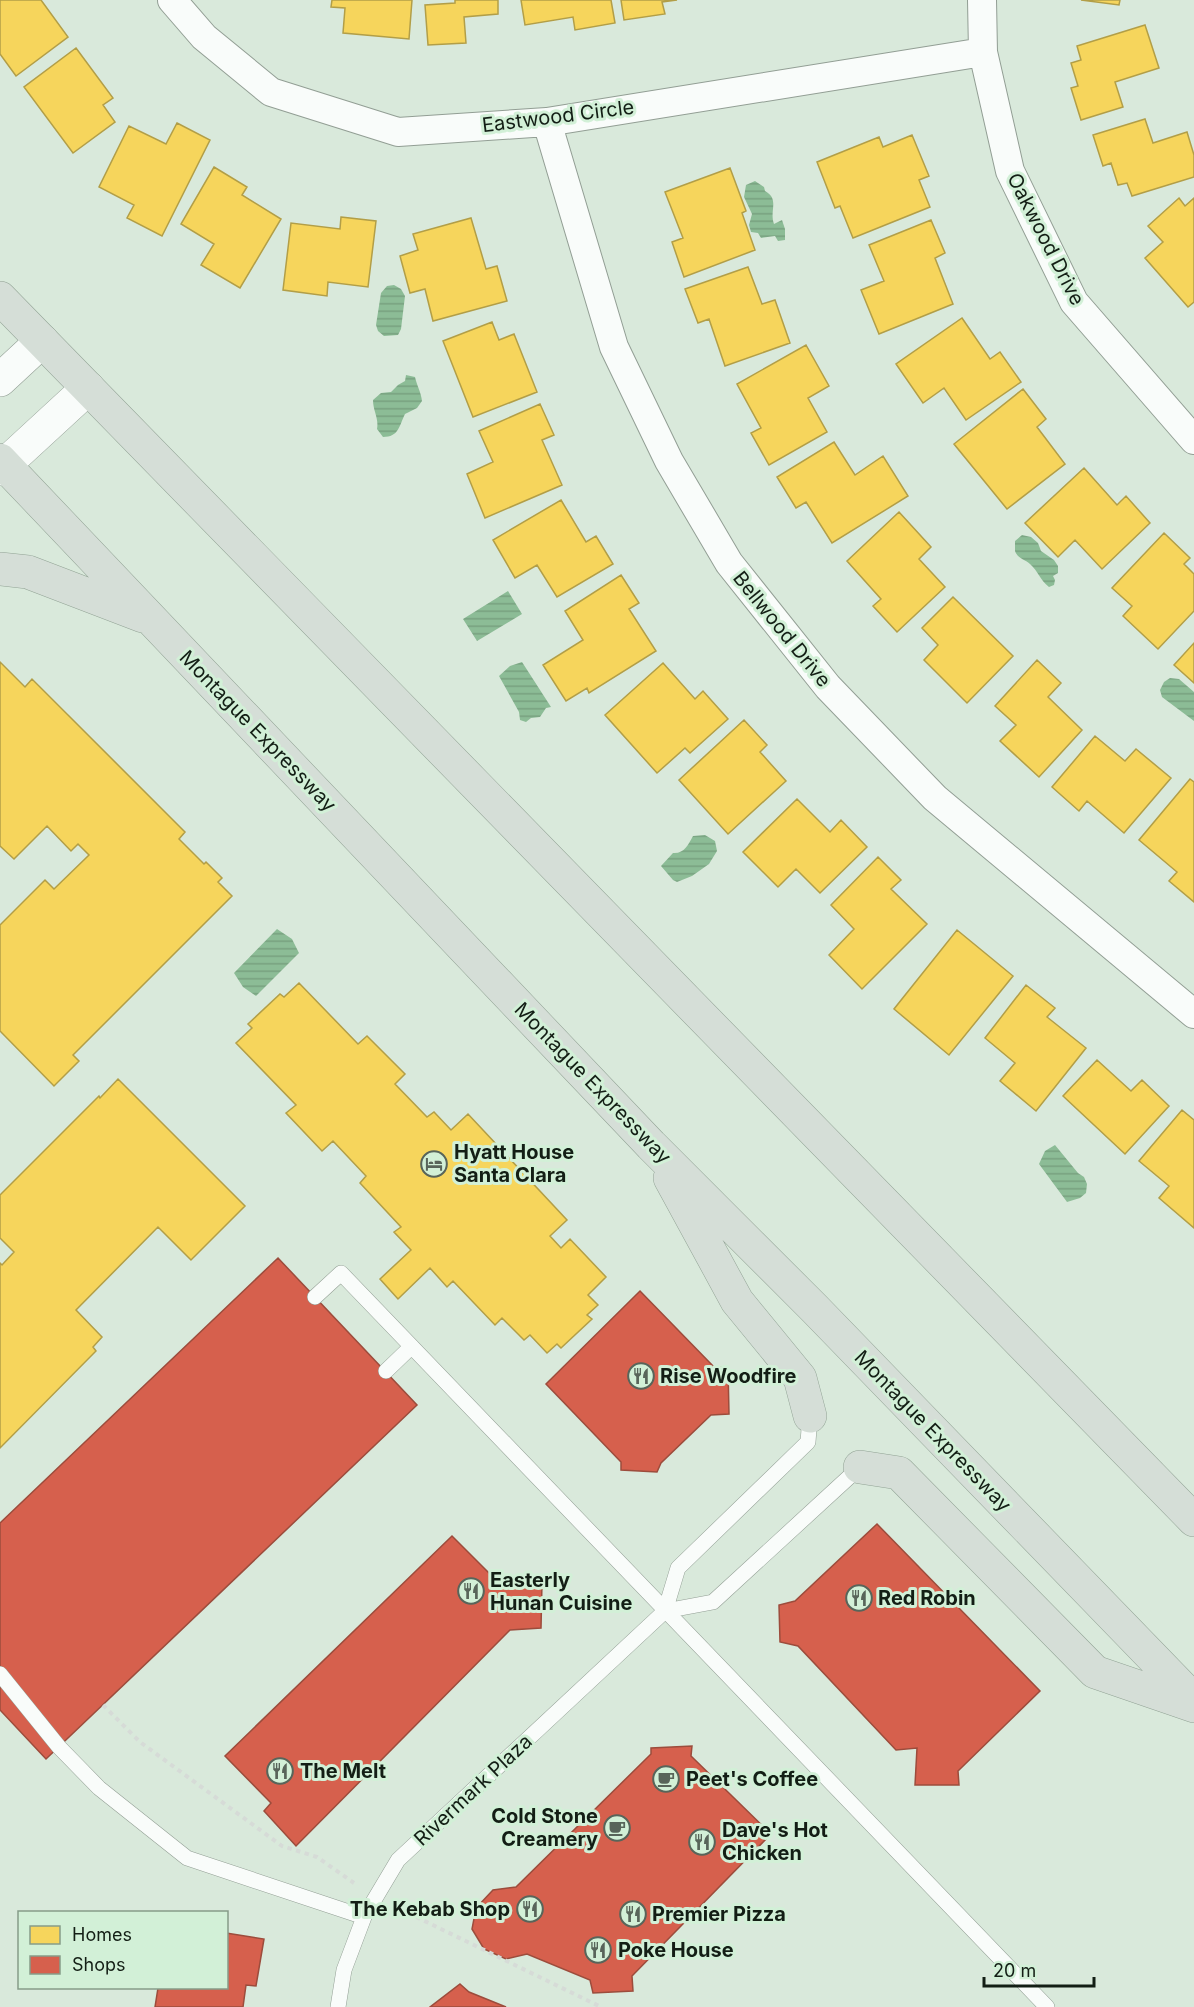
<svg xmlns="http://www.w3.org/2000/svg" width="1194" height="2007" font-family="Inter,sans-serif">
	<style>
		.water { fill: url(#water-rules) }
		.homes { fill: #f6d55c; stroke: #b29e47; stroke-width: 1.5 }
		.shops { fill: #d6604d; stroke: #9c4c3c; stroke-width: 1.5 }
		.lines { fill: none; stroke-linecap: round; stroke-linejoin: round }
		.service-casing { stroke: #929e94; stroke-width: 16 }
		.minor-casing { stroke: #929e94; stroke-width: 30 }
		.secondary-casing { stroke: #929e94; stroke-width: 34 }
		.trunk-casing { stroke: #92a395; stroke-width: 34 }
		.path { stroke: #d6dbd7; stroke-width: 4; stroke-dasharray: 4.5 4.5; stroke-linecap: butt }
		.service { stroke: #f9fcfa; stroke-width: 15 }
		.minor { stroke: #f9fcfa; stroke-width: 28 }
		.secondary { stroke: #f9fcfa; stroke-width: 33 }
		.trunk { stroke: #d5ded7; stroke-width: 33 }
		.labels { text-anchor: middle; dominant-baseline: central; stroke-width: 6; stroke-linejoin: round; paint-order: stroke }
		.street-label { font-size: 20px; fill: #131e15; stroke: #d2f0d7 }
		.poi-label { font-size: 20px; font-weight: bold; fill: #131e15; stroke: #d2f0d7; text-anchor: start }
	</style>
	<defs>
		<pattern id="water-rules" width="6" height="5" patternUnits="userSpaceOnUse" patternTransform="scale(1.5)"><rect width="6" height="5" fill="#8cbc96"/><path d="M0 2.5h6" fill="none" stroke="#78a180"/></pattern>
	</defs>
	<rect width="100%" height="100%" fill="#d9e9db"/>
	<path class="water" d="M755 181 764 187 765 191C780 199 769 211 774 224L782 220 785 229V240L778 241 775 236 761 238 758 233 751 232 749 225 752 214 744 197 746 185Z
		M394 285 401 289 405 296 401 329 398 335 384 336 378 331 376 325 381 293 387 286Z
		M406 375 415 377C417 386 421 392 422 401L417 408 405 414C399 426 399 437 383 437L377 429C379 418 373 411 373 400L381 393 391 392 398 385 405 381Z
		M1022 535 1031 537 1038 543 1041 551 1054 560 1058 566V573L1053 576 1055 580 1054 585 1049 587C1040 580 1038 571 1030 564 1025 559 1018 559 1015 551 1015 549 1015 542 1015 541Z
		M508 591 522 614 477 641 463 619Z
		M522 662 551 707 546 708 540 717 531 718 526 722 520 720 519 712 499 676 510 666Z
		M1170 678 1179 679 1194 692V721L1162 697 1160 690 1164 682Z
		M705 835 715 841 717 851 709 864 692 876 677 882 673 880 661 866 673 853C684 854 688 845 693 836Z
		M277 929 292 939 299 953 256 996 243 987 234 973Z
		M1055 1145 1078 1173 1084 1177 1087 1184 1086 1193 1080 1198 1067 1202 1039 1164 1045 1151Z"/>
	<path class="homes" d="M0 0H41L68 37 16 76 0 54Z
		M332 0H412L409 39 343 33 345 8 331 7Z
		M455 0H498V14L464 17 466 43 428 45 425 5 455 3Z
		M521 0H611L615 23 575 30 573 17 525 25Z
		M621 0H677L662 2 665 14 624 20Z
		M1081 0H1120L1119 5Z
		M1145 25 1159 68 1115 82 1123 107 1081 120 1071 88 1078 86 1071 63 1081 60 1077 46Z
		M76 48 113 98 103 105 115 122 73 153 24 87Z
		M1145 119 1153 143 1187 132 1194 155V177L1132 196 1127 183 1118 185 1111 163 1103 166 1093 135Z
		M177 123 210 140 162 236 127 218 134 205 99 187 129 126 166 144Z
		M912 135 929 176 919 180 930 207 853 238 840 206 835 208 817 162 879 137 883 147Z
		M214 167 247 187 242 195 281 219 240 288 201 265 214 244 181 224Z
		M730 168 746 211 742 213 755 250 684 277 672 242 683 238 665 192Z
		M1179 198 1185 206 1194 198V302L1188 307 1145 258 1163 242 1148 226Z
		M341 217 376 221 368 287 328 282 327 296 283 290 291 223 340 229Z
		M471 218 486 269 497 266 507 301 433 321 425 289 410 293 400 256 418 250 413 234Z
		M931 220 945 253 935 258 953 304 879 334 861 290 884 281 869 245Z
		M748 267 762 304 775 300 790 343 725 366 709 319 698 323 685 289Z
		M962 318 990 359 1000 352 1021 382 966 420 944 388 923 403 896 364Z
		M492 322 499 340 514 334 537 392 473 417 443 341Z
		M806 345 829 386 808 398 827 432 769 465 751 433 761 428 737 384Z
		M1023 389 1046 419 1037 427 1065 464 1007 509 954 444Z
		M540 404 554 435 542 440 562 485 485 518 467 474 493 462 479 431Z
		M834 442 855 475 883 456 908 496 832 543 806 502 796 508 777 477Z
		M1084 468 1117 505 1126 496 1150 523 1102 569 1075 540 1058 557 1025 523Z
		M561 500 586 542 596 536 613 564 557 597 537 565 515 578 493 540Z
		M899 512 931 547 919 559 945 587 897 632 873 606 881 599 847 561Z
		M1164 533 1190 558 1184 564 1194 574V611L1158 649 1123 616 1132 606 1112 588Z
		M621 575 639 603 629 609 656 651 589 693 587 688 566 701 543 665 583 640 565 611Z
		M953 597 1013 656 967 703 924 660 938 645 922 628Z
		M1194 643V683L1174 665Z
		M1037 660 1061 683 1048 697 1082 730 1039 777 1000 741 1016 725 995 706Z
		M0 662 25 687 32 679 185 832 179 839 204 864 206 862 222 878 218 882 232 896 73 1055 79 1061 54 1086 0 1031V925L45 880 54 889 89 855 78 844 71 851 47 826 14 859 0 846Z
		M663 663 695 699 703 691 728 719 690 753 685 748 657 773 605 715Z
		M744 720 767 745 760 752 786 781 728 834 679 780Z
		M1095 736 1125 761 1136 749 1171 778 1124 833 1087 801 1079 811 1052 787Z
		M1190 779 1194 782V902L1169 881 1177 872 1139 840Z
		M797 799 830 832 841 820 867 847 820 893 796 869 778 887 743 852Z
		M878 857 901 880 891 889 927 924 862 989 829 955 854 929 831 905Z
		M957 930 1013 976 949 1055 894 1009Z
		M299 983 358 1044 367 1036 405 1074 395 1084 427 1117 434 1112 451 1130 468 1114 567 1220 550 1236 561 1248 570 1239 606 1277 588 1295 598 1305 587 1315 592 1319 561 1348 557 1344 547 1353 530 1335 524 1340 502 1318 495 1325 453 1281 447 1287 430 1268 398 1299 380 1279 411 1250 394 1232 401 1227 360 1183 366 1176 333 1141 322 1151 286 1113 296 1105 236 1043 252 1028 248 1024 280 994 284 997Z
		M1026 985 1055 1008 1047 1017 1086 1048 1036 1111 1000 1081 1015 1063 985 1038Z
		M1097 1060 1131 1091 1142 1080 1169 1106 1125 1154 1063 1096Z
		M118 1079 245 1206 191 1260 158 1227 76 1310 102 1337 93 1347 96 1351 0 1448V1263L2 1265 14 1252 0 1238V1195L99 1096 100 1098Z
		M1182 1110 1194 1120V1228L1159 1198 1169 1186 1139 1161Z"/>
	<path class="shops" d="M278 1258 417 1405 46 1759 0 1710V1523Z
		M640 1291 714 1367H728L729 1414 711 1415 661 1463 657 1472 621 1470V1462L546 1384Z
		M877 1524 1040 1691 958 1771 959 1785H915L917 1748 896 1750 798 1646 780 1642 779 1605 795 1601Z
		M452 1536 495 1579 542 1582 541 1628 510 1630 296 1846 264 1811 271 1803 225 1756Z
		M692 1746 691 1756 771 1834 632 1976 633 1991 593 1993 590 1980 527 1954 506 1959 484 1949 472 1929 476 1908 493 1890 516 1887 651 1754V1748Z
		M226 1933 264 1939 256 1986 246 1985 243 2007H155L158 1988H226Z
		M460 1984 469 1992 506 2007H430Z"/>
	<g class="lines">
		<g class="service-casing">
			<path id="service" d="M315 1297 341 1273 1047 2007
				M386 1371 411 1347
				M665 1611 713 1602 860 1467
				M0 1674 59 1747 99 1788 187 1858 364 1917
				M338 2007 344 1970 364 1917 398 1860 665 1611 678 1568 808 1442 810 1416"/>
		</g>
		<g class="minor-casing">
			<path id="minor" d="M172 0 204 37 271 92 398 132 547 122 983 52
				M982 0 983 52 1010 171 1074 302 1194 440
				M547 122 614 347 669 461 729 563 828 687 935 798 1194 1014"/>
		</g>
		<g class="secondary-casing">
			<path id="secondary" d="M0 380 42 341
				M0 469 88 388"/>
		</g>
		<g class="trunk-casing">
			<path id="trunk" d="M0 298 1194 1520
				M0 460 651 1145 815 1309 1194 1700
				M0 569 28 572 143 616
				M670 1178 737 1301 800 1378 810 1416
				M860 1467 899 1473 1095 1672 1194 1706"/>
		</g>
		<path class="path" d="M103 1705 140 1742 282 1846 317 1857 354 1883
			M400 1909 601 2007"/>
		<use href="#service" class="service"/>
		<use href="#minor" class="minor"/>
		<use href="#secondary" class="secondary"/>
		<use href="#trunk" class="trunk"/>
	</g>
	<defs>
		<g id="hotel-ring" transform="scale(1.35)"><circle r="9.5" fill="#d2f0d7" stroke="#58655a" stroke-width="1.5"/><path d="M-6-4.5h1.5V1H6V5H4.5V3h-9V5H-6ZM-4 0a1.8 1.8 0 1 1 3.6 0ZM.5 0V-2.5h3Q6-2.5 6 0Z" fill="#58655a"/></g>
		<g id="restaurant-ring" transform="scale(1.35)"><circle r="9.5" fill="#d2f0d7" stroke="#58655a" stroke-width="1.5"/><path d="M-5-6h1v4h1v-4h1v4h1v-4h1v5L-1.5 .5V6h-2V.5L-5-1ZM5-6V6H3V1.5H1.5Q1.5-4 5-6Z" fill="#58655a"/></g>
		<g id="cafe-ring" transform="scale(1.35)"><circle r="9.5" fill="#d2f0d7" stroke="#58655a" stroke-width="1.5"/><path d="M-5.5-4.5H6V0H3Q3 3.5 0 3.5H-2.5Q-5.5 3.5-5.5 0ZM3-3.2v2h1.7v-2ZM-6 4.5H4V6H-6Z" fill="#58655a"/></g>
	</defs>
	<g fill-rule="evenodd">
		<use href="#hotel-ring" x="434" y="1164"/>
		<use href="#restaurant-ring" x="641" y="1376"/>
		<use href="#restaurant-ring" x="471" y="1591"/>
		<use href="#restaurant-ring" x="859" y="1598"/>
		<use href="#restaurant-ring" x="280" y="1771"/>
		<use href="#cafe-ring" x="666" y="1779"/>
		<use href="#cafe-ring" x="617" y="1828"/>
		<use href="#restaurant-ring" x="702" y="1842"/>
		<use href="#restaurant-ring" x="530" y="1909"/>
		<use href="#restaurant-ring" x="633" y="1914"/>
		<use href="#restaurant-ring" x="598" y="1950"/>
	</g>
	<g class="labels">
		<g class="street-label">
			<text transform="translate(558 116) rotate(-7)">Eastwood Circle</text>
			<text transform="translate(1046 239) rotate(63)">Oakwood Drive</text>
			<text transform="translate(782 629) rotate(51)">Bellwood Drive</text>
			<text transform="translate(258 731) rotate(46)">Montague Expressway</text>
			<text transform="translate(593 1083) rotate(46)">Montague Expressway</text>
			<text transform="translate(933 1431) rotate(46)">Montague Expressway</text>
			<text transform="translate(473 1790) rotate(-43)">Rivermark Plaza</text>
		</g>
		<g class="poi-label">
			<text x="454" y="1152">Hyatt House<tspan x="454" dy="23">Santa Clara</tspan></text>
			<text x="660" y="1376">Rise Woodfire</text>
			<text x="490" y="1580">Easterly<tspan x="490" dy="23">Hunan Cuisine</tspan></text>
			<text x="878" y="1598">Red Robin</text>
			<text x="300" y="1771">The Melt</text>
			<text x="686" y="1779">Peet's Coffee</text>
			<text x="598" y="1816" text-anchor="end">Cold Stone<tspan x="598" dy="23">Creamery</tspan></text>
			<text x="722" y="1830">Dave's Hot<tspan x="722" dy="23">Chicken</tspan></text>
			<text x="510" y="1909" text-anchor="end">The Kebab Shop</text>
			<text x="652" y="1914">Premier Pizza</text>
			<text x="618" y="1950">Poke House</text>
		</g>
	</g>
	<rect x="18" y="1911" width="210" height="78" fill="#d2f0d7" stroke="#869c89" stroke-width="1.5"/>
	<rect x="30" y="1926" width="30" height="18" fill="#f6d55c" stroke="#869c89" stroke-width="1.5"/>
	<text x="72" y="1941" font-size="18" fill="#131e15">Homes</text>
	<rect x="30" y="1956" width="30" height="18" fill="#d6604d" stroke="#869c89" stroke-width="1.5"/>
	<text x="72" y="1971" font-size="18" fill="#131e15">Shops</text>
	<path d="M984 1977v9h110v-9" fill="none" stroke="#131e15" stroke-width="3"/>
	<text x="993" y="1977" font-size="18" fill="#131e15" stroke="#d2f0d7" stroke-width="4.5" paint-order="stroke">20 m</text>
</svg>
